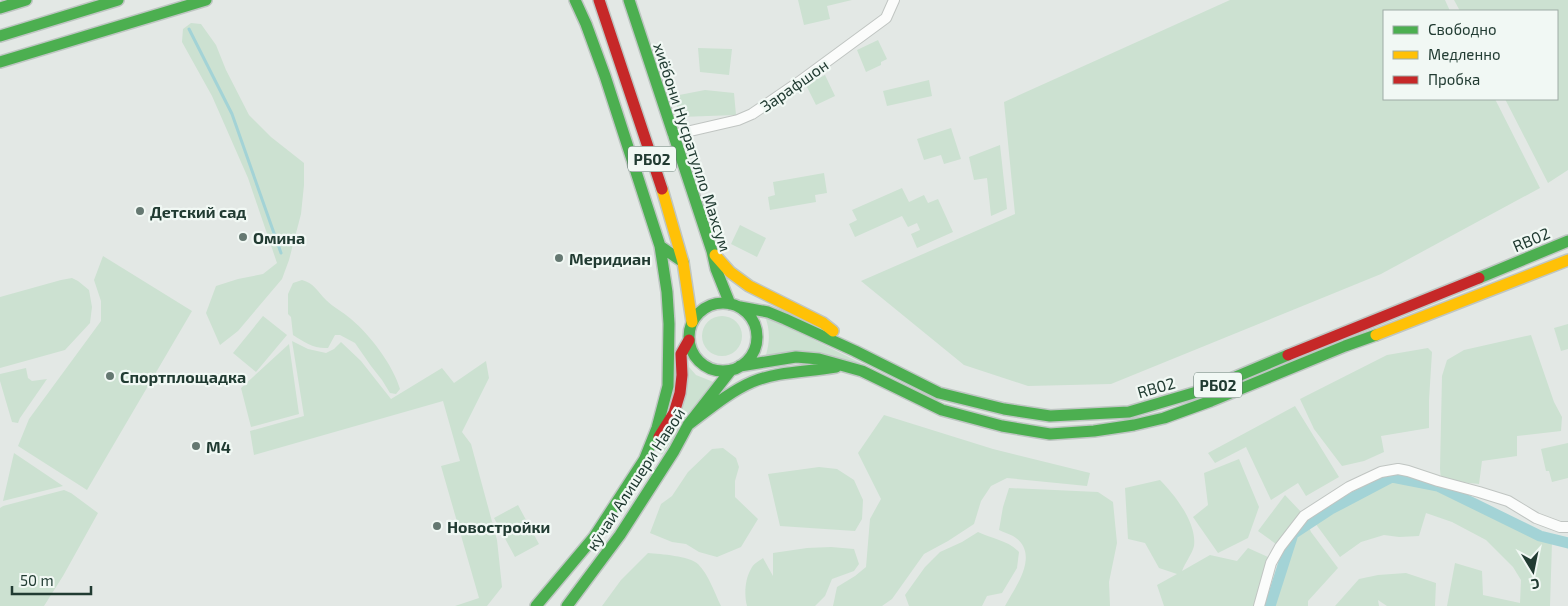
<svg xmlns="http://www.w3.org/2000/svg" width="1568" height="606" font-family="'Exo 2',sans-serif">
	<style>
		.green { fill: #cce1d1 }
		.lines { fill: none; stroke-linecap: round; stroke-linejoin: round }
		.stream { stroke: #a3d3d6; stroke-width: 3 }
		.canal { stroke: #a3d3d6; stroke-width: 11 }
		.street-casing { stroke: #c0c5c2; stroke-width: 12 }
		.fast-casing { stroke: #bfc6c3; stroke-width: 14 }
		.slow-casing { stroke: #bfc6c3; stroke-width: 14 }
		.jam-casing { stroke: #bfc6c3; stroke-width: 14 }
		.street { stroke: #fbfcfb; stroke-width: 10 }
		.fast { stroke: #4caf50; stroke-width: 11 }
		.slow { stroke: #ffc107; stroke-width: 11 }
		.jam { stroke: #c62828; stroke-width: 11 }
		.poi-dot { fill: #657871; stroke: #f1f8f4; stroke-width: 2 }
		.labels { text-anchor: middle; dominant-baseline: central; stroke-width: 4.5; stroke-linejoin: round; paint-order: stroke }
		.shield { fill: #f1f8f4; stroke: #5f746c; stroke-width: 1 }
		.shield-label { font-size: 15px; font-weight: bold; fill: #213b32 }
		.street-label { font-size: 16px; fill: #213b32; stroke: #f1f8f4 }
		.poi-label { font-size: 16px; font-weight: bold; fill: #213b32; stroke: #f1f8f4; text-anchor: start }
	</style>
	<rect width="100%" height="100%" fill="#e3e8e5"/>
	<path class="green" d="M798 0H852L827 6 830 19 804 25Z
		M1230 0H1445L1450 11H1384V99H1495L1540 188 1381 274 1111 384 1028 386 964 365 861 281 1015 214 1004 102Z
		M1454 0H1568V170L1548 183 1505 99H1557V11H1460Z
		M191 23 201 24 216 45 226 70 249 115 271 137 304 163V185L301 214 289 260 282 279 238 331 220 345 206 313 216 286 238 279 263 274 277 263 248 178 212 96 182 42 183 29Z
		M878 40 887 59 881 62V65L866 72 857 50Z
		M698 48 732 49 729 75 700 72Z
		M825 75 835 96 816 105 806 85Z
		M929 80 932 96 887 106 883 91Z
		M705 90 734 93 736 115 680 117 674 96Z
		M951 128 961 159 944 164 941 155 924 160 917 139Z
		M1000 145 1007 209 991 216 987 178 974 180 969 157Z
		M824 173 827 193 815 195 816 202 770 210 768 197 775 195 773 182Z
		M902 188 909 202 924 195 928 203 938 199 953 232 917 248 911 234 920 230 917 223 908 227 902 216 855 237 849 224 857 220 852 210Z
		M740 225 766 238 757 257 731 244Z
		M103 256 192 311 87 490 18 446 29 419 101 321V301L94 280Z
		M72 278 78 281 89 290 92 307 90 323 65 350 0 368V297L61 280Z
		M302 280C314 283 318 292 326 300 333 307 343 312 351 319 370 335 393 365 400 389L396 394 390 393 382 380 371 366 355 343 340 335H335L328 348C314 349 304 342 293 335L291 317 288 314V294L293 283Z
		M702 336a20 20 0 1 1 40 0a20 20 0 1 1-40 0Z
		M263 316 287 335 256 372 233 353Z
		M765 316 861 363 766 355C770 341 770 330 765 316Z
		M1568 324V349L1561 351 1554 328Z
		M1531 335 1554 402 1562 417 1561 431 1517 436V456L1482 461 1479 484 1441 480 1440 469 1442 376 1447 360 1464 350Z
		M292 341 308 349 326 353 334 349 341 342 361 361 391 399 442 368 454 383 486 361 489 378 462 432 471 444 497 540 502 587 487 606H455L479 598 441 466 460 461 443 401 254 455 250 431 304 416Z
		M289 344 299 414 251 427 241 388Z
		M1428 348 1432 352 1429 400V428L1381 436 1384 452 1364 461 1342 466 1314 429 1300 399 1387 355Z
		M689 367 696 375 716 383 690 412 662 455 659 451C674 424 685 399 689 367Z
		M26 368 28 378 32 381 47 379 20 418 18 423 12 422 0 381V374Z
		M1295 406 1339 477 1306 496 1298 483 1271 500 1246 447 1215 463 1208 453Z
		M884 415 993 449 1090 473 1087 486 1007 478 991 486 981 501 974 524 948 541 924 554 892 599 882 606H833L837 587 855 576 866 567 870 519 881 499 858 453Z
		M1568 443V478L1552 482 1549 471H1546L1541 449Z
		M723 448 736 458 739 467 735 481V497L758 519 741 547 717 557 699 552 686 544 672 542 650 533 661 504 672 496 688 472 712 449Z
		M14 453 63 486 3 501Z
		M1239 459 1259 507 1248 538 1218 553 1193 517 1208 505 1204 473Z
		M819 467 837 469 854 480 863 500 862 519 855 531 780 526 768 474Z
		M1394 479 1436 487 1538 537 1552 542 1550 606H1447L1455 563 1482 571 1483 595 1520 603 1521 580 1513 567 1486 540 1452 522 1426 513 1419 536 1399 537 1384 535 1361 542 1340 557 1315 523 1332 511Z
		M1160 480C1175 495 1197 523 1194 546 1192 554 1185 563 1182 571L1210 555 1237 561 1248 548 1268 557 1256 606H1164L1157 585 1177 574 1159 568 1145 543 1128 539 1125 488Z
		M1009 488 1098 492 1113 502 1117 543 1109 582 1110 606H1005C1016 586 1041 553 1013 536 1009 534 1003 532 999 530L1003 507Z
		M64 490 71 493 98 513 63 576 44 606H0V508L3 506Z
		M1285 495 1302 513 1276 544 1258 531Z
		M518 505 539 544 515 557 494 518Z
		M1309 527 1311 532 1338 568 1308 601V606H1272L1285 561 1299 534Z
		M978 532C992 539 1008 540 1019 552L1017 568 1002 593 987 596 982 606H909L905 595 925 567 940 552 962 542Z
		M831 547 854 549 859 564 854 571 832 579 825 596 815 606H747C744 595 745 579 751 569 753 564 759 561 763 558L773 576V553L807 548Z
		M648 553C661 554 689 556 698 564 709 575 714 592 721 606H602L621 580Z
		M1406 573 1436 583 1435 606H1387L1378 600 1379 606H1335L1359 579 1378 575Z"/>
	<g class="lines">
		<path class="stream" d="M189 29 232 114 281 253"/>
		<path class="canal" d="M1270 606 1293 534 1331 509 1392 477 1438 486 1540 536 1568 543"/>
		<g class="street-casing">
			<path id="street" d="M673 135 738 120 752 114 799 82 886 18 894 0
				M1259 606 1271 563 1280 547 1304 516 1349 487 1381 472 1398 469 1408 471 1438 481 1479 492 1508 501 1536 518 1560 527H1568"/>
		</g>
		<g class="fast-casing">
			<path id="fast" d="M575 0 586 24 605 76 660 246 667 292 669 324 668 386 657 428 643 463
				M629 0 712 251 716 269 730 304
				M0 8 26 0
				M0 36 118 0
				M0 62 206 0
				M660 246 683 262
				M1479 278 1568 241
				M689 337a34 34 0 1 1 68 0a34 34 0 1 1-68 0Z
				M740 307 768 312 785 319 855 351 939 393 1004 409 1050 416 1129 412 1207 389 1288 355
				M740 366 796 357 819 359 862 371 942 410 1002 426 1050 434 1094 431 1134 425 1164 418 1211 401 1345 346 1376 335
				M688 425C708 410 729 392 752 382 778 371 808 372 836 367
				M536 606 594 537 646 457
				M567 606 620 535 674 451 688 425 731 370"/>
		</g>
		<g class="slow-casing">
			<path id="slow" d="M662 189 683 262 692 322
				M715 255 730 272 749 286 823 323 833 331
				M1376 335 1568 260"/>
		</g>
		<g class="jam-casing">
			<path id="jam" d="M599 0 662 189
				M1288 355 1479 278
				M659 437 674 413 680 393 682 375 681 354 689 340"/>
		</g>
		<use href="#street" class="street"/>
		<use href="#fast" class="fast"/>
		<use href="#slow" class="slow"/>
		<use href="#jam" class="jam"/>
	</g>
	<g class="poi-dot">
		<circle cx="140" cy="211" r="5"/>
		<circle cx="243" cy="237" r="5"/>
		<circle cx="559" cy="258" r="5"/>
		<circle cx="110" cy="376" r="5"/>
		<circle cx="196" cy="446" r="5"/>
		<circle cx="437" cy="526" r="5"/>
	</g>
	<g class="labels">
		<g class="shield">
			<rect x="628" y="146.5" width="48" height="25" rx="4"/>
			<rect x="1194" y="372.5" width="48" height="25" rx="4"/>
		</g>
		<g class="shield-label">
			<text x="652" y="159">РБ02</text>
			<text x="1218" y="385">РБ02</text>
		</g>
		<g class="street-label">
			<text transform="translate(794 85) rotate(-35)">Зарафшон</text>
			<text transform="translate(693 147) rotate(72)">хиёбони Нусратулло Махсум</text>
			<text transform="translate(1531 239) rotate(-23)">RB02</text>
			<text transform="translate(1156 387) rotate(-16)">RB02</text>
			<text transform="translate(635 479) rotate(-57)">кӯчаи Алишери Навоӣ</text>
		</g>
		<g class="poi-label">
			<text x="150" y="211">Детский сад</text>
			<text x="253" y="237">Омина</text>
			<text x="569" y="258">Меридиан</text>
			<text x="120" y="376">Спортплощадка</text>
			<text x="206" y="446">М4</text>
			<text x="447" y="526">Новостройки</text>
		</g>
	</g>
	<rect x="1383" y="10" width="175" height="90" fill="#f1f8f4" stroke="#9eaca6"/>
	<rect x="1393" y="26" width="25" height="8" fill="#4caf50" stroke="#9eaca6"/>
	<text x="1428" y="35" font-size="15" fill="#213b32">Свободно</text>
	<rect x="1393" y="51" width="25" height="8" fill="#ffc107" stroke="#9eaca6"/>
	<text x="1428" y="60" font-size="15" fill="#213b32">Медленно</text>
	<rect x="1393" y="76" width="25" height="8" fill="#c62828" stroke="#9eaca6"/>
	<text x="1428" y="85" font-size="15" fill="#213b32">Пробка</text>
	<g transform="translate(1533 571) rotate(170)" stroke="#f1f8f4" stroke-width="4" paint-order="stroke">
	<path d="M0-4L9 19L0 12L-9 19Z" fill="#213b32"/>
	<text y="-8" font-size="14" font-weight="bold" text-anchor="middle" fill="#213b32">С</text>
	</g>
	<path d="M12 586v8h79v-8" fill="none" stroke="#213b32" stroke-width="2.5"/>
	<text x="20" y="586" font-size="15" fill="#213b32" stroke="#f1f8f4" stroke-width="4" paint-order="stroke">50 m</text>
</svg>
